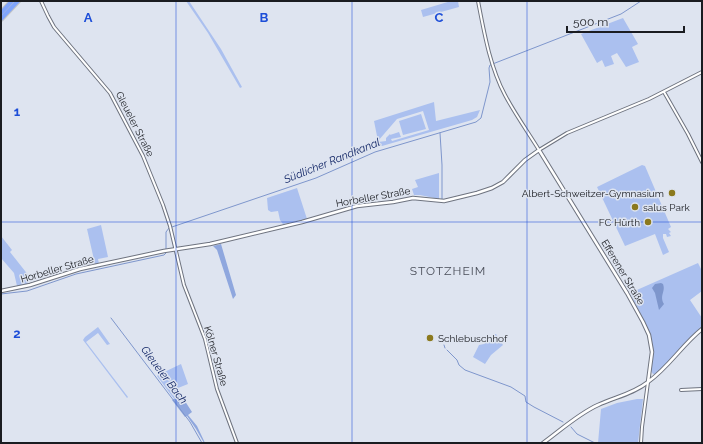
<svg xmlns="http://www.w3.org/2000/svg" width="703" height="444" font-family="Raleway,sans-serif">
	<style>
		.green { fill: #abc0ef }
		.forest { fill: #8fa7de }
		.water { fill: #7e96cc }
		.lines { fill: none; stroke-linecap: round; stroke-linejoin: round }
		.stream { stroke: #7e96cc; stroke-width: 1 }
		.tertiary-casing { stroke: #6e737f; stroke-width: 4 }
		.secondary-casing { stroke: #6e737f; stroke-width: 4.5 }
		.motorway-casing { stroke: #c3c4c5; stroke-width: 6 }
		.tertiary { stroke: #fff; stroke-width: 2 }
		.secondary { stroke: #fff; stroke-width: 2.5 }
		.motorway { stroke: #80a5fc; stroke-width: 4 }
		.grid { fill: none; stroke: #1d4ed8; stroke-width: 1; stroke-opacity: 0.55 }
		.poi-dot { fill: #8b791e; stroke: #dee4f0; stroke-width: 1.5 }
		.labels { text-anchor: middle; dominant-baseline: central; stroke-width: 3; stroke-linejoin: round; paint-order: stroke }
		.street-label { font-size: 10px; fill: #1a1c21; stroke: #dee4f0 }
		.poi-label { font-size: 10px; fill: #1a1c21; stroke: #dee4f0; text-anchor: end }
		.water-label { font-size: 11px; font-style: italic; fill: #122666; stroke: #dee4f0 }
		.quarter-label { font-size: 12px; letter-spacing: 1px; fill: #494d58; stroke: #dee4f0 }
		.grid-label { font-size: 13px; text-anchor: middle; font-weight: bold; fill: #1d4ed8; stroke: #dee4f0; stroke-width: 3; stroke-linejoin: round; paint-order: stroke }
	</style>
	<rect width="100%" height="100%" fill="#dee4f0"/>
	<path class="green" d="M186 1H189L221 49 242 87 240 88 208 33Z
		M451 1H458L459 7 423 17 421 10Z
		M623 18 638 44 632 47 639 62 626 67 617 53 611 56 614 64 605 67 602 60 597 63 581 34Z
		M434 102 436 121 480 110 477 117 472 120 382 146H378V142L386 141V138L390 134 391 137 390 135 399 132 401 137 391 139 392 141 429 130 423 111 397 119 378 141 374 121Z
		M421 114 426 129 403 135 399 121Z
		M642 165 645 166 671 227 668 229 671 232 669 233 671 236 667 237 666 234H663V238L669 252 663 255 655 234 625 246 597 187Z
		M439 173V199L420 195H414L412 189 418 187 415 180Z
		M297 188 307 219 283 224 280 220 278 211 271 212 268 210 267 198Z
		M101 225 108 257 98 259 99 264H95L87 229Z
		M1 236 12 250 10 252 29 276 28 284 17 286 14 273 1 258Z
		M698 263 702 271V291L690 300 702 318V328C685 341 672 360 656 374H653L651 371C655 338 644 321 630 293Z
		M98 327 110 344 107 345 98 333 86 342 128 397 127 398 83 340 85 337Z
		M495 334H496L503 345 491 355 485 364 473 357 479 345 484 344Z
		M181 364 188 384 178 388 180 395 174 399 157 376 158 375Z
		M637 399H643L638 443H598L601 409 617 403Z"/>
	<path class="forest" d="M221 244 236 295 233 299 217 250 213 246Z
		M181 395 192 412 188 415 197 426 205 443H204L196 429 187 416 185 417 172 400Z"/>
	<path class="water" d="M661 283 663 284C666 292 659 295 664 304L659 310 655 293 652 288 655 284Z"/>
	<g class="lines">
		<path class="stream" d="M440 133 442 165V199
			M1 294 27 291 76 274 164 255 166 253V232L169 228 316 178 375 152 476 122 481 118 490 82 489 68 490 65 621 14 641 1
			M111 318 190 422 202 443
			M444 345 445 348
			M447 350 457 360 459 365 465 370 511 387 525 396 526 402 534 407 563 422
			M571 427 577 434 595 443"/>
		<g class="tertiary-casing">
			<path id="tertiary" d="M41 1 48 16 54 27 110 93 143 156 163 205 170 226 184 285 205 339 217 389 237 443
				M478 1C484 32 490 67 505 95 515 114 528 132 539 150L567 133 649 99 702 72
				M664 92 688 134 702 162
				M681 390 702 389
				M641 443 642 427 648 382"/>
		</g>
		<g class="secondary-casing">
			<path id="secondary" d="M1 291 30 285 80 269 164 251 210 244 302 222 357 206 393 202 413 198 444 201 477 193 492 188 503 182 525 160 539 150 627 293 643 322 649 335 652 352 648 382
				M543 443C561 430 578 414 598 405 615 397 633 394 648 382 669 367 682 345 702 329"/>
		</g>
		<g class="motorway-casing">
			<path id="motorway" d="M1 13 12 1
				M1 19 18 1"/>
		</g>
		<use href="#tertiary" class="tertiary"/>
		<use href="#secondary" class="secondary"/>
		<use href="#motorway" class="motorway"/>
	</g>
	<path class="grid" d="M176 1V443M352 1V443M527 1V443M1 222H702"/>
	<g class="poi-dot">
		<circle cx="672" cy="193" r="4"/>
		<circle cx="635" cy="207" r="4"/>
		<circle cx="648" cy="222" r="4"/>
		<circle cx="430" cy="338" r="4"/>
	</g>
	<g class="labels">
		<g class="street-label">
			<text transform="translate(135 124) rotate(63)">Gleueler Straße</text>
			<text transform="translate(373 197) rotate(-10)">Horbeller Straße</text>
			<text transform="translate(57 269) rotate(-16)">Horbeller Straße</text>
			<text transform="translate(623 272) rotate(59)">Efferener Straße</text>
			<text transform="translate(216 356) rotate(74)">Kölner Straße</text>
		</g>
		<g class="poi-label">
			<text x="664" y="193">Albert-Schweitzer-Gymnasium</text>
			<text x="643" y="207" text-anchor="start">salus Park</text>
			<text x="640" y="222">FC Hürth</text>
			<text x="438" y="338" text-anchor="start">Schlebuschhof</text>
		</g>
		<g class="water-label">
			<text transform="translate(332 161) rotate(-22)">Südlicher Randkanal</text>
			<text transform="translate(164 375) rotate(53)">Gleueler Bach</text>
		</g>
		<g class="quarter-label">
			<text x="448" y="271">STOTZHEIM</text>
		</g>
	</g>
	<g class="grid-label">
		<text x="88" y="22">A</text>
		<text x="264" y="22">B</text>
		<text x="439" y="22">C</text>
		<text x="17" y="116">1</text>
		<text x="17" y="338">2</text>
	</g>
	<rect width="703" height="444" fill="none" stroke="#1a1c21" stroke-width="4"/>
	<path d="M567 26v6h117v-6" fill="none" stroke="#1a1c21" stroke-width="2"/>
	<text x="573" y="26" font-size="12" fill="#1a1c21" stroke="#dee4f0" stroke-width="3" paint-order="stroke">500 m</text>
</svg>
